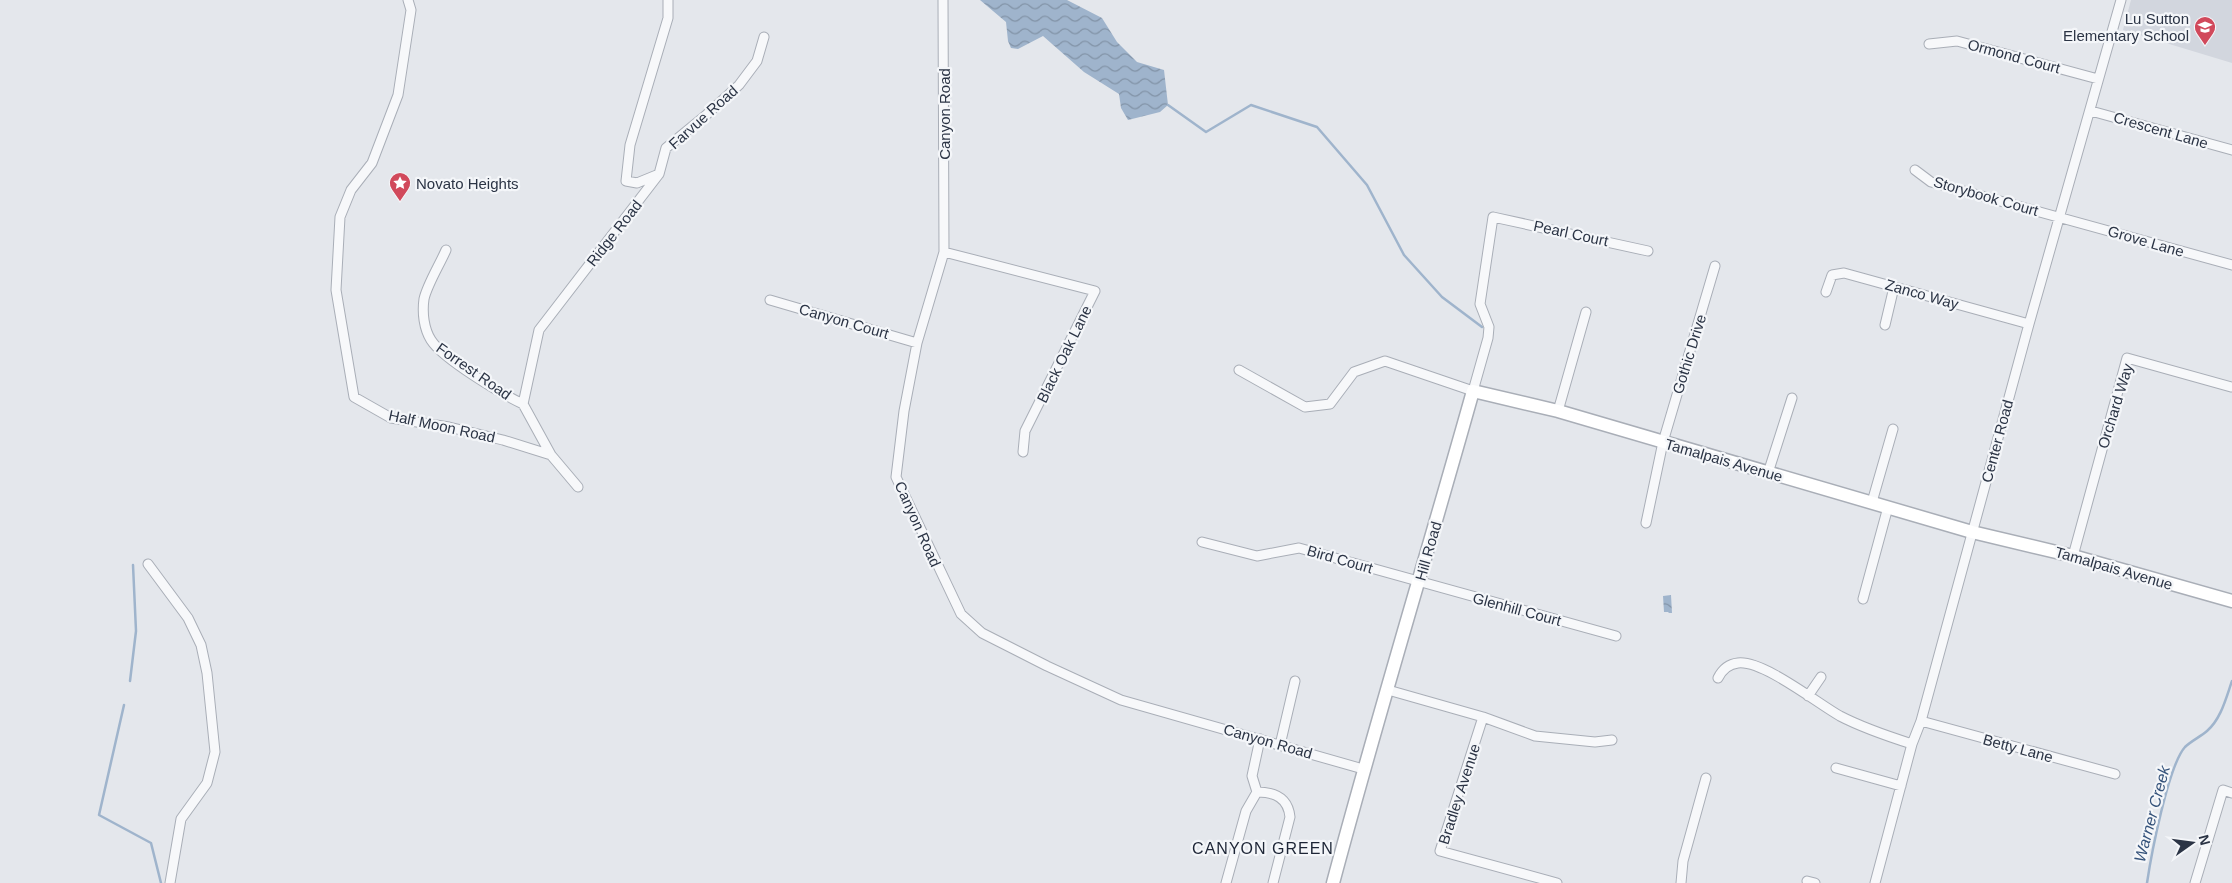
<svg xmlns="http://www.w3.org/2000/svg" width="2232" height="883" font-family="Helvetica,sans-serif">
	<style>
		.built { fill: #d2d6de }
		.water { fill: url(#water-waves) }
		.lines { fill: none; stroke-linecap: round; stroke-linejoin: round }
		.stream { stroke: #9fb4cc; stroke-width: 2.5 }
		.street-casing { stroke: #a9aeb7; stroke-width: 11 }
		.secondary-casing { stroke: #a9aeb7; stroke-width: 15 }
		.street { stroke: #f7f8fa; stroke-width: 9 }
		.secondary { stroke: #fff; stroke-width: 12 }
		.labels { text-anchor: middle; dominant-baseline: central; stroke-width: 4.5; stroke-linejoin: round; paint-order: stroke }
		.poi-label { font-size: 15px; fill: #2b3445; stroke: #f4f6f9; text-anchor: end }
		.street-label { font-size: 15px; fill: #2b3445; stroke: #f4f6f9 }
		.water-label { font-size: 16px; font-style: italic; fill: #34527a; stroke: #f4f6f9 }
		.neighbourhood-label { font-size: 16px; letter-spacing: 1px; fill: #1d2536; stroke: #f4f6f9 }
	</style>
	<defs>
		<pattern id="water-waves" width="16" height="10" patternUnits="userSpaceOnUse" patternTransform="scale(1.25)"><rect width="16" height="10" fill="#9fb4cc"/><path d="M0 5q4-4 8 0t8 0" fill="none" stroke="#8293a7"/></pattern>
	</defs>
	<rect width="100%" height="100%" fill="#e4e7ec"/>
	<path class="built" d="M2131 0H2232V63L2123 30Z"/>
	<path class="water" d="M980 0H1067L1102 18 1117 42 1137 62 1164 70 1168 105 1160 112 1128 120 1121 108 1119 94 1084 72 1043 36 1018 49 1011 48 1008 41 1006 22Z
		M1671 595 1672 613H1669L1668 612H1664L1663 596Z"/>
	<g class="lines">
		<path class="stream" d="M1168 105 1206 132 1251 105 1317 127 1367 185 1404 255 1442 297 1482 327
			M130 681 136 631 133 565
			M124 705 99 815 151 843 161 883
			M2147 883C2151 856 2168 766 2185 747 2191 741 2200 737 2207 731 2221 719 2226 698 2232 681"/>
		<g class="street-casing">
			<path id="street" d="M408 0 411 10 398 95 372 163 351 190 340 217 336 290 354 397 391 418 449 427 503 440 551 455
				M943 0 944 252 917 343 904 411 896 477 961 614 982 633 1047 666 1121 700 1363 769
				M1929 44 1957 41 2098 79
				M2091 111 2232 150
				M1915 170 1931 182 2232 265
				M659 174 666 148 705 116 739 85 757 61 764 37
				M446 250C440 264 427 285 424 299 422 313 424 329 431 340 443 359 502 394 523 404
				M944 252 1095 291 1025 431 1023 452
				M1826 292 1832 275 1844 273 2029 324
				M770 300 917 343
				M1885 325 1894 287
				M1239 370 1305 407 1330 404 1354 372 1385 361 1473 391 1488 338 1489 327 1480 304 1493 217 1648 251
				M1558 411 1586 312
				M1768 473 1792 398
				M578 487 551 455 523 404 539 330 659 174 637 183 626 181 630 145 668 18V0
				M1872 502 1893 429
				M1646 523 1663 442 1715 266
				M1202 542 1257 556 1299 548 1616 636
				M2073 556 2127 358 2231 387
				M148 564 188 618 201 645 207 673 215 752 207 783 181 819 170 883
				M1863 599 1888 507
				M1718 678C1722 670 1728 664 1738 663 1763 660 1817 703 1840 716 1863 728 1887 736 1912 744
				M1388 690 1483 717 1535 736 1595 742 1612 740
				M1808 696 1821 677
				M1483 717 1440 851 1557 883
				M1921 721 2115 774
				M1280 745 1295 681
				M1836 768 1901 786
				M1257 792 1252 776 1260 739
				M1807 881 1815 883
				M1226 883 1246 811 1257 792C1275 792 1288 798 1290 817L1273 883
				M1681 883 1683 861 1706 778
				M1875 883 1912 744 1921 721 2029 324 2121 0
				M2195 883 2223 790 2232 793"/>
		</g>
		<g class="secondary-casing">
			<path id="secondary" d="M1333 883C1377 718 1427 555 1473 391L1558 411 1972 532 2073 556 2232 601"/>
		</g>
		<use href="#street" class="street"/>
		<use href="#secondary" class="secondary"/>
	</g>
	<defs>
		<g id="school-pin" transform="scale(1.125)"><path d="M0 17L-7.5 6A9.5 9.5 0 1 1 7.5 6Z" fill="#d1495b" stroke="#f4f6f9"/><path d="M0-5L7-2L0 1L-7-2ZM-4 1L0 2.5L4 1V4Q0 6-4 4Z" fill="#fff"/></g>
		<g id="sight-pin" transform="scale(1.125)"><path d="M0 17L-7.5 6A9.5 9.5 0 1 1 7.5 6Z" fill="#d1495b" stroke="#f4f6f9"/><path d="M0-6L1.8-2.2L6-1.7L2.9 1.2L3.7 5.4L0 3.3L-3.7 5.4L-2.9 1.2L-6-1.7L-1.8-2.2Z" fill="#fff"/></g>
	</defs>
	<g fill-rule="evenodd">
		<use href="#school-pin" x="2205" y="27"/>
		<use href="#sight-pin" x="400" y="183"/>
	</g>
	<g class="labels">
		<g class="poi-label">
			<text x="2189" y="18">Lu Sutton<tspan x="2189" dy="17">Elementary School</tspan></text>
			<text x="416" y="183" text-anchor="start">Novato Heights</text>
		</g>
		<g class="street-label">
			<text transform="translate(2014 56) rotate(15)">Ormond Court</text>
			<text transform="translate(944 114) rotate(-90)">Canyon Road</text>
			<text transform="translate(703 117) rotate(-42)">Farvue Road</text>
			<text transform="translate(2161 130) rotate(16)">Crescent Lane</text>
			<text transform="translate(1986 196) rotate(16)">Storybook Court</text>
			<text transform="translate(614 233) rotate(-52)">Ridge Road</text>
			<text transform="translate(1571 233) rotate(12)">Pearl Court</text>
			<text transform="translate(2146 241) rotate(16)">Grove Lane</text>
			<text transform="translate(1922 294) rotate(16)">Zanco Way</text>
			<text transform="translate(844 321) rotate(16)">Canyon Court</text>
			<text transform="translate(1064 354) rotate(-64)">Black Oak Lane</text>
			<text transform="translate(1689 354) rotate(-73)">Gothic Drive</text>
			<text transform="translate(474 371) rotate(35)">Forrest Road</text>
			<text transform="translate(2115 406) rotate(-73)">Orchard Way</text>
			<text transform="translate(442 426) rotate(12)">Half Moon Road</text>
			<text transform="translate(1997 441) rotate(-75)">Center Road</text>
			<text transform="translate(1724 460) rotate(16)">Tamalpais Avenue</text>
			<text transform="translate(918 524) rotate(66)">Canyon Road</text>
			<text transform="translate(1428 551) rotate(-74)">Hill Road</text>
			<text transform="translate(1340 559) rotate(16)">Bird Court</text>
			<text transform="translate(2114 568) rotate(16)">Tamalpais Avenue</text>
			<text transform="translate(1517 609) rotate(15)">Glenhill Court</text>
			<text transform="translate(1268 741) rotate(16)">Canyon Road</text>
			<text transform="translate(2018 748) rotate(15)">Betty Lane</text>
			<text transform="translate(1459 794) rotate(-72)">Bradley Avenue</text>
		</g>
		<g class="water-label">
			<text transform="translate(2152 814) rotate(-75)">Warner Creek</text>
		</g>
		<g class="neighbourhood-label">
			<text x="1263" y="848">CANYON GREEN</text>
		</g>
	</g>
	<g transform="translate(2192 843) rotate(76)" stroke="#f4f6f9" stroke-width="4" paint-order="stroke">
	<path d="M0-4L9 19L0 12L-9 19Z" fill="#2b3445"/>
	<text y="-8" font-size="14" font-weight="bold" text-anchor="middle" fill="#2b3445">N</text>
	</g>
</svg>
